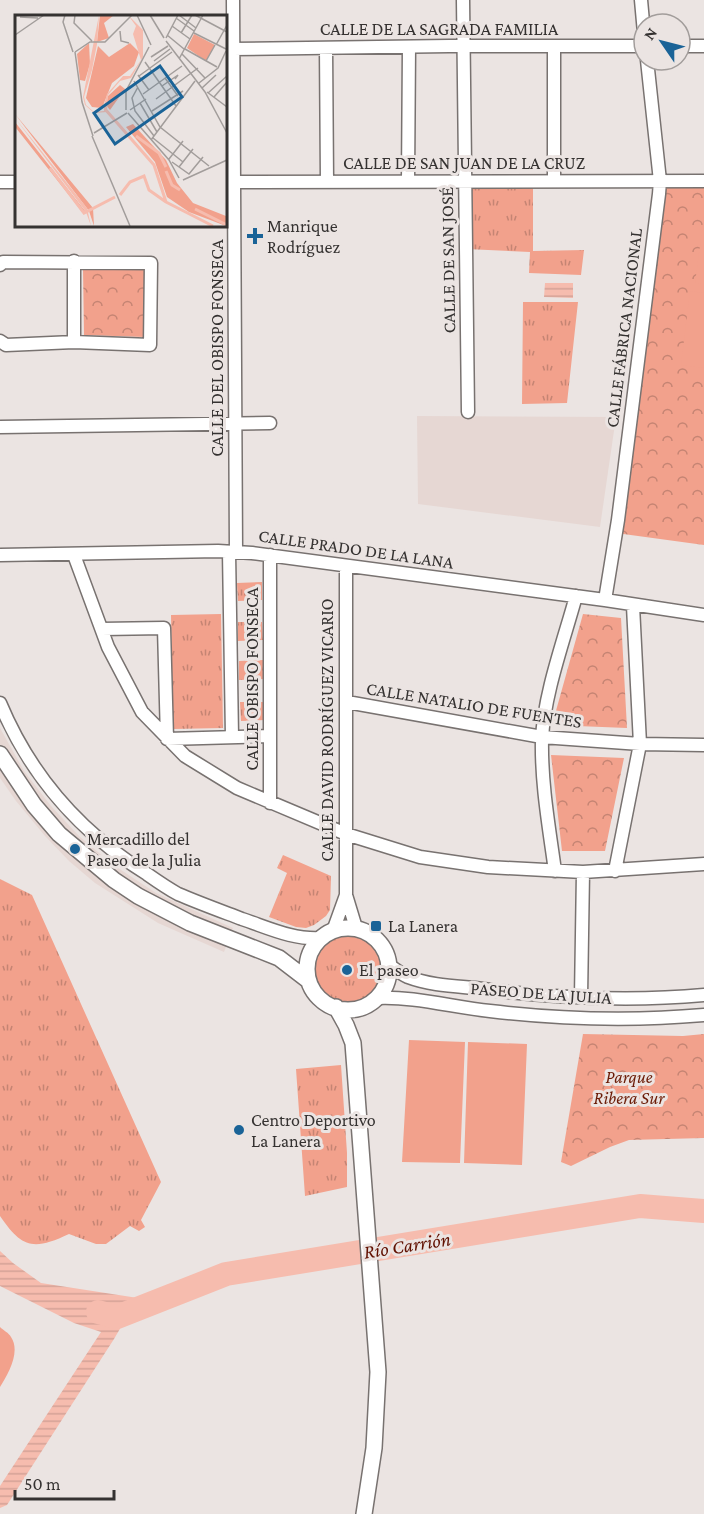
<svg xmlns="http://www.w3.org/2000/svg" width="704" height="1514" font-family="'Crimson Pro',serif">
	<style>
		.built { fill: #e6d7d3 }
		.grass { fill: url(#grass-tufts) }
		.forest { fill: url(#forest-crowns) }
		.pitch { fill: #f2a18c }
		.water { fill: url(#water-rules) }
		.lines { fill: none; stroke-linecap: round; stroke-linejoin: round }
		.river { stroke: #f6bcae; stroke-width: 24 }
		.minor-casing { stroke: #787270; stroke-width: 15 }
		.tertiary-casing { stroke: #787270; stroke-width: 18 }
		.minor { stroke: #fff; stroke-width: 12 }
		.tertiary { stroke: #fff; stroke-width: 15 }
		.poi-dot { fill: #1a6397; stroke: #ebe4e2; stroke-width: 2 }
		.labels { text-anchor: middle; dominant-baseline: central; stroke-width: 6; stroke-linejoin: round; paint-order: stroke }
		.street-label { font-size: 18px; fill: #353231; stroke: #ebe4e2 }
		.poi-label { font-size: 18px; fill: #353231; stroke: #ebe4e2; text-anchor: start }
		.park-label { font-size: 18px; font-style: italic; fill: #6b1b06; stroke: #ebe4e2 }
		.water-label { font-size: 20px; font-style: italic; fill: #611000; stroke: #ebe4e2 }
		.inset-river { fill: none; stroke: #f6bcae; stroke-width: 3 }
		.inset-road { fill: none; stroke: #a29d9b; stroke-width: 1.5 }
		.view { fill: #1a6397; fill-opacity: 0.15; stroke: #1a6397; stroke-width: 3 }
		.inset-edge { fill: none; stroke: #353231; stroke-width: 3 }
	</style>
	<defs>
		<pattern id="grass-tufts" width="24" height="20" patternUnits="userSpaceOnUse" patternTransform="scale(1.5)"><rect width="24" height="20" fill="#f2a18c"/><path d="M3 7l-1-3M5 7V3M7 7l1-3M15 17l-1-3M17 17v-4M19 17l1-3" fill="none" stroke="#c58473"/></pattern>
		<pattern id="forest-crowns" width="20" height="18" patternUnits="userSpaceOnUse" patternTransform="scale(1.5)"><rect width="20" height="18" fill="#f2a18c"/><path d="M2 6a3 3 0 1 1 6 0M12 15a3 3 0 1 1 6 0" fill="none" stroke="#c58473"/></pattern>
		<pattern id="water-rules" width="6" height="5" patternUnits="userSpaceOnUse" patternTransform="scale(1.5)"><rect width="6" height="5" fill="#f6bcae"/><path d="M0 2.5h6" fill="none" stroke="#d4a296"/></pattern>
	</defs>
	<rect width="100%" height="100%" fill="#ebe4e2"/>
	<path class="built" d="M417 416 616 417 600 527 418 504Z
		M0 728 24 771 51 806 79 836 112 864 156 893 233 928 224 952 158 923 95 883 69 861 45 836 16 801 0 778Z"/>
	<path class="grass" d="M465 181H533V251L584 250 581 275 529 273 530 252 466 249Z
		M523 302H578L567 403 522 404Z
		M262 582V600L238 601 237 583Z
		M221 614 223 728 173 729 171 615Z
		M238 622H262L263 640 238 641Z
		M263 660 264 679 239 680V661Z
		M240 702H265V720L241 721Z
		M283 855 331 876 330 910 326 916 314 925 306 928 296 927 269 917 287 873 277 868Z
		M0 879 32 895 161 1182 141 1220 145 1227 139 1231 130 1226 106 1244H96L69 1234C33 1251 22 1248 0 1216Z
		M307 969a41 41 0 1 1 82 0a41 41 0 1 1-82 0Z
		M341 1065 347 1153V1187L305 1196 296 1069Z"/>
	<path class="forest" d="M660 181H704V545L616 533Z
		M83 269H145V337L84 335Z
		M583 614 621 618 627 728 552 725Z
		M551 755 624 758 605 851H562Z
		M583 1034 683 1036 704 1034V1138L629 1140 610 1147 571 1166 561 1162Z"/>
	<path class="pitch" d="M704 216V284L695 283Z
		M690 291 704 293V368L681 365Z
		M409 1040 465 1042 460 1163 402 1162Z
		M468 1042 527 1044 522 1165 464 1163Z
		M0 1327C3 1330 9 1333 11 1337 21 1352 8 1374 0 1387Z"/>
	<path class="water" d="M545 283H573V298L544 297Z
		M0 1251 13 1263 41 1283 138 1298 114 1339 7 1505 0 1508V1486L101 1332 74 1323 0 1286Z"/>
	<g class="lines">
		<path class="river" d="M98 1312 117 1317 226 1274 640 1206 704 1211"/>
		<g class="minor-casing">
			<path id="minor" d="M233 0 236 552
				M463 0 468 412
				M641 0 644 33
				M680 46H704
				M326 48 327 182
				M233 49 449 46H644
				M408 181 409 47
				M554 181V46
				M0 182H16
				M225 182 704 181
				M74 261V342
				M0 265 3 262 151 263 150 345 74 342 6 345 0 341
				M0 427 270 423
				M229 552 232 737
				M0 555 218 551 252 553 605 600 704 615
				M74 555 108 647 142 712 185 756 237 788 346 834 420 857 488 867 583 872 704 864
				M346 566V895L356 928
				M605 600 618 520 659 194 660 181 647 60
				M102 629 164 628 167 739 270 736
				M347 702 542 737 640 744 704 745
				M0 703C30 775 81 833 147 874 157 881 167 888 178 894 199 903 221 911 242 919 269 928 293 940 322 938
				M270 803V555
				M555 871C549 827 541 783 542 739 544 694 564 640 576 596
				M615 871 640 744 633 606
				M333 931 346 895
				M389 965C395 969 401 974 408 977 429 985 453 986 475 988 551 998 628 1002 704 995
				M581 997 583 872
				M376 998C414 996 452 1007 490 1011 558 1019 635 1021 704 1015"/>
		</g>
		<g class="tertiary-casing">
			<path id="tertiary" d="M0 754 34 805 59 834 114 880 138 896 190 923 279 958 309 981
				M307 969a41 41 0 1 1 82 0a41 41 0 1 1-82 0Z
				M336 1007 346 1025 353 1043 378 1372 374 1448 364 1514"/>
		</g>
		<use href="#minor" class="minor"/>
		<use href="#tertiary" class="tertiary"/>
	</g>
	<g class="poi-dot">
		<path d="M252 227h6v6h6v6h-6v6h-6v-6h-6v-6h6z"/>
		<circle cx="75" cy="849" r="6"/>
		<rect x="370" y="920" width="12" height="12" rx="3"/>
		<circle cx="347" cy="970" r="6"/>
		<circle cx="239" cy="1130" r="6"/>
	</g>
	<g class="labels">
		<g class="street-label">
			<text x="439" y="29">CALLE DE LA SAGRADA FAMILIA</text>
			<text x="464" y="163">CALLE DE SAN JUAN DE LA CRUZ</text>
			<text transform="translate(448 260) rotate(-91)">CALLE DE SAN JOSÉ</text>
			<text transform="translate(624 328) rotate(-83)">CALLE FÁBRICA NACIONAL</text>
			<text transform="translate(217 348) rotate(-90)">CALLE DEL OBISPO FONSECA</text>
			<text transform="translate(356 549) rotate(8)">CALLE PRADO DE LA LANA</text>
			<text transform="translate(252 679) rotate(-90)">CALLE OBISPO FONSECA</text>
			<text transform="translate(474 705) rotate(9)">CALLE NATALIO DE FUENTES</text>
			<text transform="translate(327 730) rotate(-90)">CALLE DAVID RODRÍGUEZ VICARIO</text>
			<text transform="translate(541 993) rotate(4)">PASEO DE LA JULIA</text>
		</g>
		<g class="poi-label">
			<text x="267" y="226">Manrique<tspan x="267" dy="21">Rodríguez</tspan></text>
			<text x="87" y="839">Mercadillo del<tspan x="87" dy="21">Paseo de la Julia</tspan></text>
			<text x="388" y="926">La Lanera</text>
			<text x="359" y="970">El paseo</text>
			<text x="251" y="1120">Centro Deportivo<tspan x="251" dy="21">La Lanera</tspan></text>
		</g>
		<g class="park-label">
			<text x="629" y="1077">Parque<tspan x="629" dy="21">Ribera Sur</tspan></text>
		</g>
		<g class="water-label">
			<text transform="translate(407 1245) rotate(-9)">Río Carrión</text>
		</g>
	</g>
	<g transform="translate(15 15)">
		<rect width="212" height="212" fill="#ebe4e2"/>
		<path d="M105 70 110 74 95 95 91 90 93 81Z" fill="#f2a18c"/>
		<path d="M85 0H99L89 8 94 23 82 27ZM0 99 78 193 79 211 74 196ZM0 107 70 196 68 198 1 113ZM118 109 151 145 162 168 178 188 211 201V211L174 197 152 182 140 147 111 112Z" fill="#f2a18c"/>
		<path d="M74 28 75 49 70 66 65 65 62 39Z" fill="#f2a18c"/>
		<path d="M179 19 200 30 191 46 172 33ZM115 28 124 37 119 51 97 68 87 93 77 92 71 83 83 31 94 42Z" fill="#f2a18c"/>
		<path d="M84 0 82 29 77 55 69 82 71 90 79 97 89 96V90L92 79 108 61H115L126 45 118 19 121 11 113 0 128 15V42L116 63 105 66 93 80 92 97 79 98 70 90 68 82ZM0 103 72 193 76 211 71 197Z" fill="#f6bcae"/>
		<path class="inset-river" d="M90 94 139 150 151 187 198 211M121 121 144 138 151 152M35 153 69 198 100 182M151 156 157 170 165 175M105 180 115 167 129 161 134 175 151 187M180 194 212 210"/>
		<path class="inset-road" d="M50 0 48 7 58 37M60 0 59 8 77 26M122 0 136 30M135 0 149 23M164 0 181 13M180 0 212 17M5 2 23 3M161 3 179 16M157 11 175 24M105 16 106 26 114 28M166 18 177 0M179 18 211 34M0 20 29 0M152 20 169 34M151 23 163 0M151 26 190 77 212 118M201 30 212 10M170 34 202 52M60 37 67 87 78 121M60 37 75 27H90L117 0M167 39 190 63M136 42 153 31M164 44 188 0M139 46 155 34M191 46 200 30M130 47 161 91M123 60 134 75M124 61 157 37M150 63 163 81M119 66 145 112 194 151M184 68 203 53 211 36M147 71 163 60 160 64M123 72 117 83 120 96 139 121M187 73 201 60M192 77 212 92M193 78 212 61M128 79 167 51M199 82 212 67M141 84 183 53M125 88 142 117M111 95V76L134 32M115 95 131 84M137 96 168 76M113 98 154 145 164 163M79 118 112 98M77 121 115 211M138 123 168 147M136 125 180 66M154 144 168 126M157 147 174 159 188 142M164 152 178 134M168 165 212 145"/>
		<path class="view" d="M145 51 167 82 100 129 79 98Z"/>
		<rect width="212" height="212" class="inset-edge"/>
	</g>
	<g transform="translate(662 42) rotate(305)"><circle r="28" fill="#ebe4e2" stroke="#a29d9b" stroke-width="1.5"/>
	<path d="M0-4.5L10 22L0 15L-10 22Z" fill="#1a6397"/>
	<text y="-9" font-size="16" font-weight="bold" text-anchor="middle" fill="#353231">N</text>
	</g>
	<path d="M15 1490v9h99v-9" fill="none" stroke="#353231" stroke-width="3"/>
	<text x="24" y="1490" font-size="18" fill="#353231" stroke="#ebe4e2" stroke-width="4.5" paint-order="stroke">50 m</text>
</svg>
